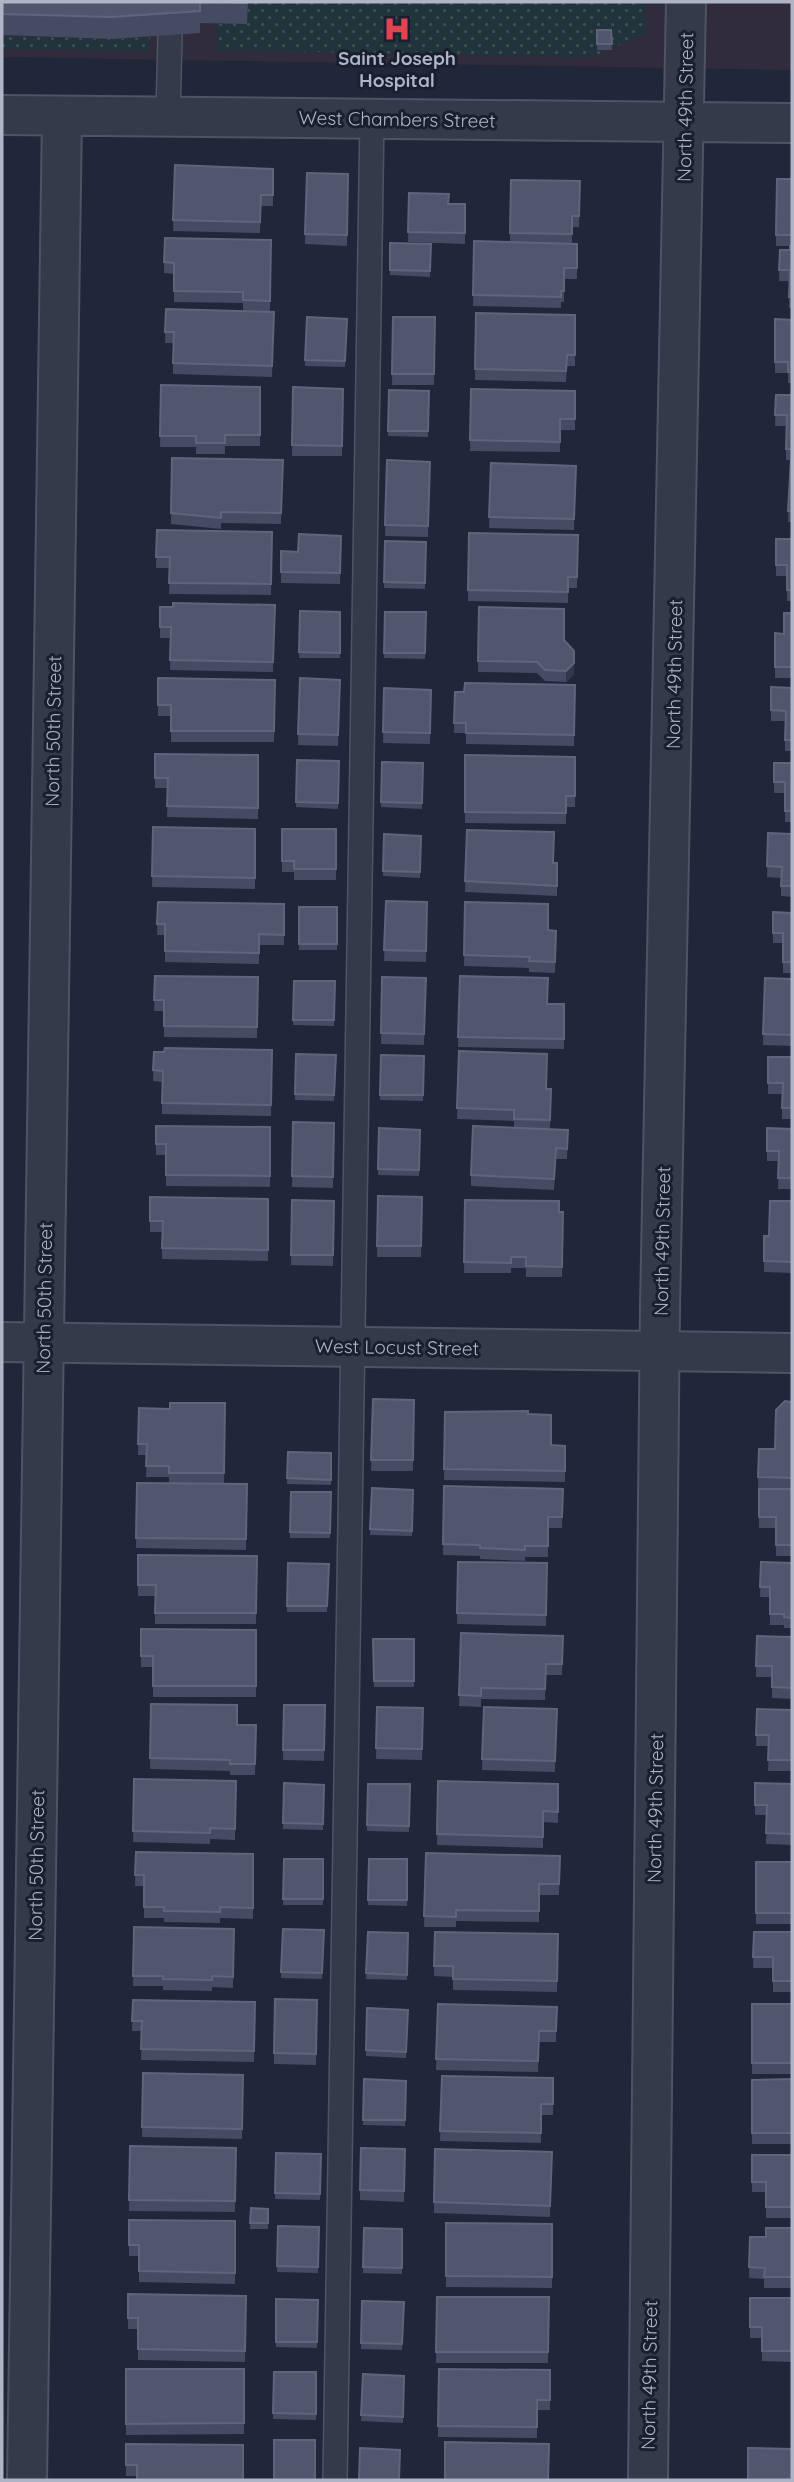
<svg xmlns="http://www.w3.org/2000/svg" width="794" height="2482" font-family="Quicksand,sans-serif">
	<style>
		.medical { fill: #312c3b }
		.grass { fill: url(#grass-dots) }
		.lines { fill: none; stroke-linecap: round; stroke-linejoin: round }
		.service-casing { stroke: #4f5465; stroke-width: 26 }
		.minor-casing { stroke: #4f5465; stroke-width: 42 }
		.tertiary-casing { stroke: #4f5465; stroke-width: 42 }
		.service { stroke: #343a4a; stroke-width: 23 }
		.minor { stroke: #343a4a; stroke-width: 38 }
		.tertiary { stroke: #343a4a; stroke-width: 38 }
		.wall { fill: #444b62 }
		.shaded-wall { fill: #31384d }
		.building { fill: #50566d; stroke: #5e657b; stroke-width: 2 }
		.labels { text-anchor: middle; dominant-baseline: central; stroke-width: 6; stroke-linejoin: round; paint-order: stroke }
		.poi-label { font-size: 19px; font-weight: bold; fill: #afb4c7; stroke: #1a1f2f }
		.street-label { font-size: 19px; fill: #afb4c7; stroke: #1a1f2f }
	</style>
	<defs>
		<pattern id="grass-dots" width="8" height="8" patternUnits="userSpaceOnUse" patternTransform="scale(1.75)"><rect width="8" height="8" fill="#22343b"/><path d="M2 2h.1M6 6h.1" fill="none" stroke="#404f56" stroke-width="1.8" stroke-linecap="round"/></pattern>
	</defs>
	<rect width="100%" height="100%" fill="#21273a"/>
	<path class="medical" d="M2 2H792V70L2 57Z"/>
	<path class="grass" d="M248 2H646L645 33 593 57 217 50V24H247Z
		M2 36 112 39 150 37 149 51 2 49Z"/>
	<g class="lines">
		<g class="service-casing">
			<path id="service" d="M168 116 170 35
				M335 2480 372 118"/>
		</g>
		<g class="minor-casing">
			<path id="minor" d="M2 115 792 123
				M27 2480 62 116
				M648 2480 660 1306 686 2"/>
		</g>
		<g class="tertiary-casing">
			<path id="tertiary" d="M2 1342 792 1353"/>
		</g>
		<use href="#service" class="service"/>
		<use href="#minor" class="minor"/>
		<use href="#tertiary" class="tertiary"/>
	</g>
	<path class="wall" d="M2 2H248L247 24 200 23V33L112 39 2 35Z
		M597 30H611L612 50H597Z
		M175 165 273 169V206H261L260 233 173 231Z
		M307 173 348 174 347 246 305 244Z
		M792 179V246H776V235Z
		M511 180 580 181 579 227H572V244H577V279H564V302H561V308L473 306 474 241 510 242Z
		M409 193 449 204H465V244L408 242Z
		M165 238 271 240 270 312 243 311V303L174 302V274L164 273Z
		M390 243 431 244 430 277 390 275Z
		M792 246V308H789V281H779L780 250H790Z
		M166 309 274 312 272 377 173 374V343H165Z
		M476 313 575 315V366H567L566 382 475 380Z
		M307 317 347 319 345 367 305 366Z
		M393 317H435L434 385H392Z
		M775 319 792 320V383H788V373H775Z
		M161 385 260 387V446H225V454H196V447H160Z
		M293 387 343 389 342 456H292Z
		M471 389 575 391V430H560V452L470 451Z
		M389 390 429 391 428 437 388 436Z
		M776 395H792V522H788L790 460H786V426H775Z
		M172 458 283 460 281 524 221 523V529L171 524Z
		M387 460 430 462 428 537 385 536Z
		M491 463 576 466 574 530 489 528Z
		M157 530 272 532 271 595 169 594 170 568H156Z
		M469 533 578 535 577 588H568V603L468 601Z
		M341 536 340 584 281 583V551L298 552Z
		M776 539H792V601H787V576H776Z
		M385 541 426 542 425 589 384 588Z
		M275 605 273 672 170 670 171 638H160V607Z
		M479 607 564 640 574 674 566 682 545 681 537 673 478 672Z
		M300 611 340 612V658H299Z
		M385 612H426L425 659 384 658Z
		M792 613V678H775V633L784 634Z
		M158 678 275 680 274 742H171V716H158Z
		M300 678 340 680 338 746 298 745Z
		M575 685 574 746 466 744V733H454L455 692H464Z
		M771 687 792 688V751H785V721H771Z
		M384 688 431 690 430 744 383 743Z
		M155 754 258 755V819L167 817 168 788H155Z
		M465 755 575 757V807H566V824L465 823Z
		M297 760 339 761 338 809 296 807Z
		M382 762 423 763 422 809 381 807Z
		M774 763H792V822H785V793H774Z
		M153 827 255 829V889L152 887Z
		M282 829H336V880H294V872H282Z
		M467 830 554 863H557V896L465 892Z
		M768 833 792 834V897L781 896V878L767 877Z
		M384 834 421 836 420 878 383 876Z
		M386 901 427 902 426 962 384 961Z
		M158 902 284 904V945H259V964L165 962V935H157Z
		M465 902 548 930 556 931 555 973 529 972V968L464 966Z
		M299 907H337V950H299Z
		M773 912 792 913V973H783V943H773Z
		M155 976 258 977 257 1038 164 1037V1011H154Z
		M460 976 547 1004H564V1049L458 1047Z
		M382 977 426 978 424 1045 381 1044Z
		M765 978 792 979V1046L763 1045Z
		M294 981H335L334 1026 293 1025Z
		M272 1050 271 1116 162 1114V1082L153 1081 154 1052Z
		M459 1051 546 1089H551L550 1129 568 1130 567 1159H556L554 1190 471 1186V1175L514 1128V1121L457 1119Z
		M296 1054 336 1055 334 1101 295 1100Z
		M381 1055 424 1056 423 1101 380 1100Z
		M768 1057H792V1119H782V1094H768Z
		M293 1122 334 1123 333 1188 292 1187Z
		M156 1126 270 1127V1187L166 1186V1155H156Z
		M379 1128 420 1130 419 1176 378 1175Z
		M767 1128 792 1129V1189H778L779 1161H767Z
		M378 1196 422 1197 421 1257H377Z
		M150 1197 268 1199V1261L162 1259V1232H150Z
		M292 1200 334 1201 333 1266 291 1265Z
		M465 1200 563 1212 562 1277H526V1268H511V1273H464Z
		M792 1201V1273L764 1272V1236H769Z
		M373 1399 414 1400 413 1471H371Z
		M792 1402V1556H776V1528H759L758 1477 775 1449Z
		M225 1403 224 1484H247L246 1550 136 1548 137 1483H169V1477H146L147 1455H138L139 1408 170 1409Z
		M445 1412 528 1414 551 1445 565 1446V1482L444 1480Z
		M288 1452 331 1453V1485L287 1484Z
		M444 1486 563 1489 562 1528H548V1557H525V1561L480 1559V1556L443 1555Z
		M372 1488 413 1490 412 1536 370 1535Z
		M291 1492H331L330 1538H290Z
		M138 1555 257 1556 256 1624H155V1596H138Z
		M458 1562 547 1563 546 1626 457 1624Z
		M761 1562 792 1563V1628H784V1625H770V1597H760Z
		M288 1563 329 1564 327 1612H287Z
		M141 1629 256 1630V1697H153V1667H141Z
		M461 1633 563 1636 562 1675H546L545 1700 481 1699V1707L459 1706Z
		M792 1637V1699L772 1698V1677H756V1666Z
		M373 1639H414V1687H374Z
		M151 1704 237 1725H256L255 1775H230V1771L150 1769Z
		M284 1705H325L324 1761 283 1760Z
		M377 1707 423 1708 422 1760 376 1759Z
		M484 1707 557 1709 555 1772 482 1770Z
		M757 1709 792 1710V1771H768L769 1746H756Z
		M134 1779 236 1781 235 1840 210 1839V1844L133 1842Z
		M438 1781 558 1784V1823L543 1822V1848L437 1845Z
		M284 1783 324 1785 323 1830 283 1829Z
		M755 1783 792 1784V1845L766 1844 767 1815H755Z
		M368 1784H410L409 1832 367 1831Z
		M136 1852 253 1854V1919L220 1918V1923L164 1922V1918H144V1886H135Z
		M426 1853 560 1856 559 1895H539V1922L456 1921V1927H424Z
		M284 1859H323V1905H283Z
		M369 1859H407V1906L368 1905Z
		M756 1862H792V1924H756Z
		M134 1927 234 1929 233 1988 212 1987V1991L163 1990V1986H133Z
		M283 1929 324 1930 322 1979 281 1978Z
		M368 1932 408 1933 407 1980 366 1979Z
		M435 1932 558 1934 557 1992 453 1990V1977L434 1976Z
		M754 1932H792V1992H773V1968H753Z
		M133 2000 255 2002 254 2062 141 2060 142 2031H132Z
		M317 2000 316 2065 274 2064V2053Z
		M438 2004 557 2007 556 2042H539L538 2072 436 2070Z
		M752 2004H792V2074H752Z
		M367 2008 408 2010 406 2058 366 2056Z
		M143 2073 243 2075 242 2139 142 2137Z
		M442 2076 553 2078V2115H541V2143L440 2141Z
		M364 2079 406 2081 405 2126 363 2125Z
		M792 2079V2144H752V2080Z
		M130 2146 236 2148 235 2212 129 2211Z
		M405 2149 404 2202 360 2200V2190Z
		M552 2152 550 2217 434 2213V2202Z
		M276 2153 321 2154 320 2200 275 2199Z
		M752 2155H792V2218H766V2192H752Z
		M251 2208 268 2209V2229H250Z
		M129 2220 235 2221V2284L139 2282V2256H129Z
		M446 2223 552 2224V2288L446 2287Z
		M278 2226 319 2227 318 2273 277 2272Z
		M364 2228 402 2229V2274L363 2273Z
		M792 2228V2288H764V2279L749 2278 750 2237H766Z
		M128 2294 246 2296 245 2362 138 2360V2329H128Z
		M437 2297H549L548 2363H436Z
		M750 2298H792V2362L762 2361V2338H750Z
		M276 2299 318 2300 317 2348 276 2347Z
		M362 2301 404 2302 402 2350 361 2349Z
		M126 2369H244V2434L126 2435Z
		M439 2369 550 2370V2410H537V2438L438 2437Z
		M274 2372H316V2420L273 2419Z
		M363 2374 404 2376 403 2423 361 2421Z
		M126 2444 243 2445 137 2476H126Z"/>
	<path class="shaded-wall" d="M574 651V674L566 682V671Z"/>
	<path class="building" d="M2 2H200V11L112 17 2 14Z
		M210 2H247V3Z
		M597 30H611L612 44H597Z
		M175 165 273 169V195H261L260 222 173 220Z
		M307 173 348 174 347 235 305 234Z
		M777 179H792V235H776Z
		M511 180 580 181 579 216H572V234L510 233Z
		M409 193 449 194 448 204H465V233L408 232Z
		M165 238 271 240 270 301 243 300V292L174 291V263L164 262Z
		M474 241 577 244V268H564V291H561V297L473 295Z
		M390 243 431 244 430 271 390 270Z
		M790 246H792V297H789L790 270H779L780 250H790Z
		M166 309 274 312 272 366 173 363 174 332H165Z
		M476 313 575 315V355H567L566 371 475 369Z
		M307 317 347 319 345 361 305 360Z
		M393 317H435L434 374H392Z
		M775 319 792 320V372H788V362H775Z
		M161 385 260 387V435H225V443H196V436H160Z
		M293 387 343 389 342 446 292 445Z
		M471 389 575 391V419H560V442L470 440Z
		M389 390 429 391 428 431H388Z
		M776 395H792V449H786L787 415H775Z
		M172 458 283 460 281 513 221 512V518L171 513Z
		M791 459H792V511H788Z
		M387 460 430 462 428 526 385 525Z
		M491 463 576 466 574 519 489 517Z
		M157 530 272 532 271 584 169 583 170 557H156Z
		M469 533 578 535 577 577H568V592L468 590Z
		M299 534 341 536 340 573 281 572V551L298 552Z
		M776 539H792V590H787V565H776Z
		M385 541 426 542 425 583 384 582Z
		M173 603 275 605 273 662 170 660 171 627H160V607H173Z
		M479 607 564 609V640L574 651V663L566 671 545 670 537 662 478 661Z
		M300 611 340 612V653L299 652Z
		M385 612H426L425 653H384Z
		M784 613H792V667H775V633L784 634Z
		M158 678 275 680 274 731H171V705H158Z
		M300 678 340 680 338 735 298 734Z
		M465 683 575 685 574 735 466 733V723H454L455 692H464Z
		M771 687 792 688V740H785L786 711 771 710Z
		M384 688 431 690 430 733 383 732Z
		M155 754 258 755V808L167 806 168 778H155Z
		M465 755 575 757V796H566V813L465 812Z
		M297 760 339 761 338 803 296 802Z
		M382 762 423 763 422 803 381 802Z
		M774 763H792V811H785V782H774Z
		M153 827 255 829V878L152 876Z
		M282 829H336V869H294V861H282Z
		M467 830 554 832 553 863H557V886L465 881Z
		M768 833 792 834V886H781L782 867 767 866Z
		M384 834 421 836 420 872 383 871Z
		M386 901 427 902 426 951 384 950Z
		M158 902 284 904V935L259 934V953L165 951V924H157Z
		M465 902 548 904V930L556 931 555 962 529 961 530 957 464 955Z
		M299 907H337V944H299Z
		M773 912 792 913V962H783V933H773Z
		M155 976 258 977 257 1027 164 1026V1000H154Z
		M460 976 548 978 547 1004H564V1039L458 1037Z
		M382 977 426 978 424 1034 381 1033Z
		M765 978 792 979V1035L763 1034Z
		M294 981H335L334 1020H293Z
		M165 1048 272 1050 271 1105 162 1103 163 1071 153 1070 154 1052H164Z
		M459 1051 547 1054 546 1089H551L550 1120 514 1119V1110L457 1108Z
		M296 1054 336 1055 334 1095 295 1094Z
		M381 1055 424 1056 423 1095H380Z
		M768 1057H792V1108H782L783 1083H768Z
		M293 1122 334 1123 333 1177 292 1176Z
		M156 1126 270 1127V1176L166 1175V1144H156Z
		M473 1126 568 1130 567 1149 556 1148 554 1179 471 1175Z
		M379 1128 420 1130 419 1170 378 1169Z
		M767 1128 792 1129V1178H778L779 1151H767Z
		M378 1196 422 1197 421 1246H377Z
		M150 1197 268 1199V1250L162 1248 163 1221H150Z
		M292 1200 334 1201 333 1255H291Z
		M465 1200 559 1201V1212H563L562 1267 526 1266V1257H511V1263L464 1262Z
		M770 1201H792V1262L764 1261V1236H769Z
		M373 1399 414 1400 413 1460H371Z
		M785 1401 792 1402V1478L758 1477 759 1449H775L776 1410Z
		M170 1403H225L224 1473H169V1466H146L147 1444H138L139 1408 170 1409Z
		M528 1411V1414L551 1415V1445L565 1446V1471L444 1469 445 1412Z
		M288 1452 331 1453V1480L287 1478Z
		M137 1483 247 1484 246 1539 136 1538Z
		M444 1486 563 1489 562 1517H548V1546H525V1550L480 1548V1545L443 1544Z
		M372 1488 413 1490 412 1531 370 1529Z
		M759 1489H792V1545H776V1517H759Z
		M291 1492H331L330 1533 290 1532Z
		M138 1555 257 1556 256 1613H155L156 1585H138Z
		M458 1562 547 1563 546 1615 457 1613Z
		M761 1562 792 1563V1618L784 1617V1614H770V1587H760Z
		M288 1563 329 1564 327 1606H287Z
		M141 1629 256 1630V1686H153V1656H141Z
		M461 1633 563 1636 562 1664H546L545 1689 481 1688V1696L459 1695Z
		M757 1636 792 1637V1688L772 1687V1666H756Z
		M373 1639H414V1681H374Z
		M151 1704 237 1705V1725H256L255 1764H230V1760L150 1758Z
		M284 1705H325L324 1750H283Z
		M377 1707 423 1708 422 1749 376 1748Z
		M484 1707 557 1709 555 1761 482 1759Z
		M757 1709 792 1710V1760H768L769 1735H756Z
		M134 1779 236 1781 235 1829 210 1828V1833L133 1831Z
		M438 1781 558 1784V1812L543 1811V1837L437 1834Z
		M284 1783 324 1785 323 1824 283 1823Z
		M755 1783 792 1784V1834L766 1833 767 1805H755Z
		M368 1784H410L409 1826 367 1825Z
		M136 1852 253 1854V1908L220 1907V1912L164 1911V1907H144V1875H135Z
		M426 1853 560 1856 559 1884H539V1911L456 1910V1917L424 1916Z
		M284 1859H323V1899H283Z
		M369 1859H407V1900H368Z
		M756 1862H792V1913H756Z
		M134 1927 234 1929 233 1977 212 1976V1980L163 1979V1976H133Z
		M283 1929 324 1930 322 1973 281 1972Z
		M368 1932 408 1933 407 1975 366 1973Z
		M435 1932 558 1934 557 1981 453 1979V1966H434Z
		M754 1932H792V1981H773V1957H753Z
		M275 1999 317 2000 316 2054 274 2053Z
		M133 2000 255 2002 254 2051 141 2049 142 2021H132Z
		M438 2004 557 2007 556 2031H539L538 2061 436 2059Z
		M752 2004H792V2063H752Z
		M367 2008 408 2010 406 2052 366 2050Z
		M143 2073 243 2075 242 2129 142 2127Z
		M442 2076 553 2078V2104H541V2133L440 2131Z
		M364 2079 406 2081 405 2120H363Z
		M792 2079V2133H752V2080Z
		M130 2146 236 2148 235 2201 129 2200Z
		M361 2148 405 2149 404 2191 360 2190Z
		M435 2149 552 2152 550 2206 434 2202Z
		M276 2153 321 2154 320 2194 275 2193Z
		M752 2155H792V2207H766V2182H752Z
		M251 2208 268 2209V2223H250Z
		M129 2220 235 2221V2273L139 2271V2245H129Z
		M446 2223 552 2224V2277L446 2276Z
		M278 2226 319 2227 318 2267 277 2266Z
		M364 2228 402 2229V2268L363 2267Z
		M766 2228H792V2277H764L765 2268 749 2267 750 2237H766Z
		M128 2294 246 2296 245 2351 138 2349V2318H128Z
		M437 2297H549L548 2352H436Z
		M750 2298H792V2351H762V2327H750Z
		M276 2299 318 2300 317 2342H276Z
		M362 2301 404 2302 402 2344 361 2343Z
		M126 2369H244V2423L126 2424Z
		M439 2369 550 2370V2400H537V2427L438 2426Z
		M274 2372H316V2414L273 2413Z
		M363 2374 404 2376 403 2417 361 2415Z
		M274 2440H315V2480H274Z
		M445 2442 549 2444 548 2480H445Z
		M126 2444 243 2445V2480H137V2465H126Z
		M360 2448 400 2450 399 2480H359Z
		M748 2448 792 2449V2480H748Z"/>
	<defs>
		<g id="hospital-bare" transform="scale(2.1)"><path d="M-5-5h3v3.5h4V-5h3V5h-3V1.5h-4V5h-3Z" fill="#e0444e" stroke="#1a1f2f" stroke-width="2.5" paint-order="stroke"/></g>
	</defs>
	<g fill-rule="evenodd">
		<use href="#hospital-bare" x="397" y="29"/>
	</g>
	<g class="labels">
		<g class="poi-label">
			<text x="397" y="58">Saint Joseph<tspan x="397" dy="22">Hospital</tspan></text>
		</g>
		<g class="street-label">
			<text transform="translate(685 107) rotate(-89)">North 49th Street</text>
			<text transform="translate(397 119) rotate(1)">West Chambers Street</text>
			<text transform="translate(674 674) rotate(-89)">North 49th Street</text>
			<text transform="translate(53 731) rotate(-89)">North 50th Street</text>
			<text transform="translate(662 1241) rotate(-89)">North 49th Street</text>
			<text transform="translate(44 1298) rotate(-89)">North 50th Street</text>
			<text transform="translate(397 1347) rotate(1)">West Locust Street</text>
			<text transform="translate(655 1808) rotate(-89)">North 49th Street</text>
			<text transform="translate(36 1865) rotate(-89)">North 50th Street</text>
			<text transform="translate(649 2375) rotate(-89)">North 49th Street</text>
		</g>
	</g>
	<rect width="794" height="2482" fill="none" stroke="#afb4c7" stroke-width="7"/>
</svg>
